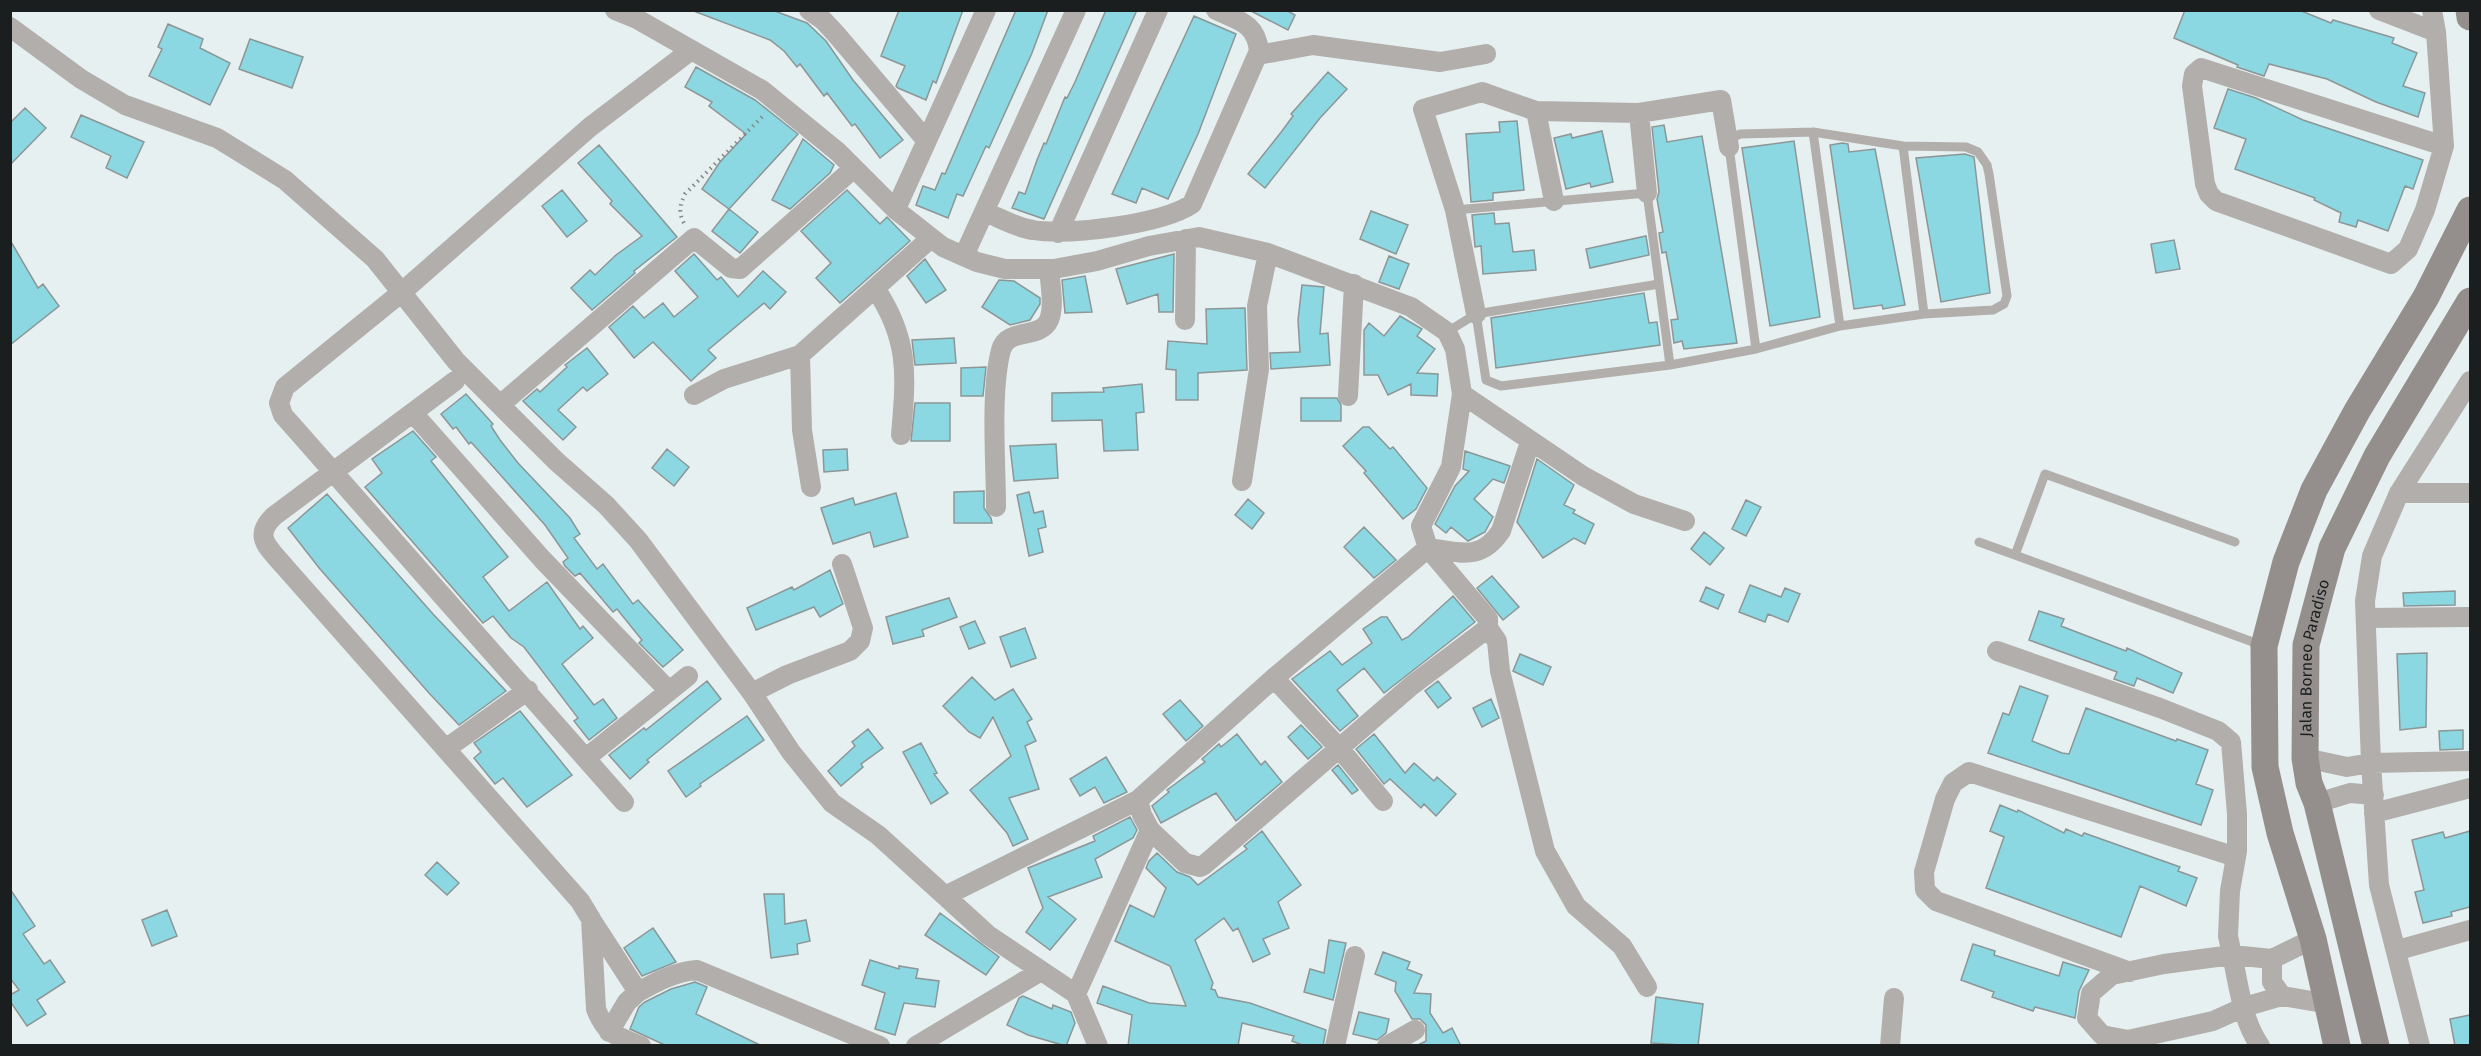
<svg xmlns="http://www.w3.org/2000/svg" width="2481" height="1056" font-family="'Fira Sans',sans-serif">
	<style>
		.building { fill: #8bd8e2; stroke: #8c9697; stroke-width: 1.5 }
		.lines { fill: none; stroke-linecap: round; stroke-linejoin: round }
		.path { stroke: #83898a; stroke-width: 4; stroke-dasharray: 1.5 4.5; stroke-linecap: butt }
		.lane { stroke: #b2aeac; stroke-width: 9 }
		.street { stroke: #b2aeac; stroke-width: 20 }
		.secondary { stroke: #948f8d; stroke-width: 27 }
		.labels { text-anchor: middle; dominant-baseline: central; stroke-width: 4.5; stroke-linejoin: round; paint-order: stroke }
		.street-label { font-size: 16px; fill: #1b1e1f; stroke: #fff }
	</style>
	<rect width="100%" height="100%" fill="#e6f0f1"/>
	<path class="building" d="M691 10H772L807 23 826 41 853 80 903 140 880 158 855 124 852 126 827 93 824 96 800 64 797 67 784 51 770 40Z
		M899 10H963L936 83 933 81 926 100 898 88 896 86 905 66 881 56Z
		M1016 10H1048L1032 53 989 148 986 146 963 196 957 194 948 218 916 205 923 186 935 190 942 173 945 174Z
		M1106 10H1137L1044 219 1012 208 1019 192 1025 194 1037 160 1044 143 1046 144 1065 97 1067 98 1075 82Z
		M1249 10H1286L1295 15 1288 30Z
		M2185 10H2299L2331 23 2333 20 2394 38 2392 43 2417 53 2403 86 2425 93 2418 117 2376 102 2327 79 2269 64 2264 76 2237 67 2238 65 2174 38Z
		M1194 16 1236 34 1198 134 1168 199 1142 188 1136 203 1112 194Z
		M168 24 203 39 200 48 230 63 210 105 149 76 162 49 158 47Z
		M250 39 303 57 292 88 239 69Z
		M696 67 755 100 798 134 729 209 702 189 720 162 746 134 709 106 712 102 685 87Z
		M1328 72 1347 89 1320 118 1265 188 1248 174 1282 131 1293 116 1291 114Z
		M2228 89 2256 98 2303 120 2423 160 2413 189 2405 186 2388 231 2358 220 2356 227 2339 222 2341 213 2314 200 2315 198 2235 169 2246 139 2214 128Z
		M25 108 46 128 10 165V123Z
		M81 115 144 142 127 178 106 168 111 156 71 137Z
		M1517 121 1524 190 1493 193V200L1471 202 1466 134 1500 132 1499 122Z
		M1664 125 1667 142 1702 136 1737 343 1684 349 1682 341 1674 343 1671 320 1678 319 1666 252 1662 253 1659 233 1663 232 1657 199 1659 192 1652 127Z
		M1602 131 1613 182 1591 187 1590 183 1566 189 1554 138 1571 134 1572 138Z
		M803 139 834 165 830 173 790 209 772 200Z
		M1794 141 1820 317 1770 326 1742 148Z
		M1842 143 1848 144 1849 152 1875 149 1905 305 1883 309 1882 305 1854 309 1830 145Z
		M599 145 677 237 634 271 635 273 592 310 571 288 590 270 595 275 616 255 642 236 610 204 612 201 578 163Z
		M1965 154 1974 157 1990 293 1941 302 1916 158Z
		M562 190 587 221 567 237 542 206Z
		M847 190 880 224 887 217 910 241 840 303 816 278 831 263 801 231Z
		M729 209 758 232 740 253 712 231Z
		M1371 211 1408 225 1396 254 1360 239Z
		M1494 213 1495 224 1509 223 1513 252 1534 250 1536 270 1483 274 1481 246 1475 247 1472 215Z
		M1646 236 1649 255 1590 268 1586 249Z
		M10 240 38 288 43 284 59 306 10 345Z
		M2174 240 2180 269 2156 273 2151 244Z
		M694 254 717 280 721 277 738 297 763 271 786 292 770 309 764 303 708 350 716 358 691 381 653 342 634 358 609 327 633 306 644 318 663 303 674 317 698 297 675 271Z
		M1174 254 1173 312H1159L1158 294 1127 304 1116 269Z
		M1389 256 1409 264 1399 289 1379 282Z
		M925 259 946 290 926 303 907 276Z
		M1085 276 1092 312 1065 313 1062 280Z
		M999 280 1014 281 1040 298V304L1030 320 1010 325 982 307Z
		M1302 285 1324 287 1320 334 1328 333 1330 365 1271 369 1270 353 1300 352 1298 320Z
		M1644 293 1649 323 1657 322 1660 345 1496 368 1491 318Z
		M1245 308 1247 370 1198 373V400H1176V370L1166 369 1168 341 1207 344 1206 309Z
		M1400 316 1422 329 1417 336 1435 349 1417 373 1438 374 1437 396 1411 395V384L1388 395 1378 375H1364V330L1369 323 1384 336Z
		M954 338 956 363 915 365 912 340Z
		M587 348 608 374 587 391 583 387 558 410 576 427 563 440 523 401 537 389 540 392 567 367 565 365Z
		M986 367 983 396H961V368Z
		M1142 384 1144 412 1136 413 1138 450 1104 451 1102 420 1052 421V393L1104 392 1103 388Z
		M466 394 493 424 491 426 500 440 518 463 570 518 580 534 574 538 597 569 603 564 633 604 638 600 683 650 663 667 639 643 642 640 617 609 613 612 580 573 575 576 565 566 563 562 568 558 545 525 471 442 469 444 456 427 453 429 441 414Z
		M1301 398H1337L1341 405V421H1301Z
		M915 403H950V441H911Z
		M1363 427H1369L1390 449 1393 447 1427 488 1416 509 1403 519 1364 473 1366 471 1343 446Z
		M413 431 436 457 431 461 508 557 483 577 509 611 547 582 580 629 583 626 593 638 562 664 594 705 603 699 617 718 589 740 574 721 578 718 524 647 511 638 493 616 483 623 365 487 382 473 372 459Z
		M1056 444 1058 478 1014 481 1010 446Z
		M667 449 689 467 674 486 652 468Z
		M847 449 848 470 824 472 823 450Z
		M1465 451 1510 466 1504 483 1493 479 1474 499 1493 517 1485 532 1468 541 1451 527 1446 533 1435 524 1455 486 1469 471 1463 469Z
		M1537 459 1574 485 1564 505 1575 510 1573 513 1594 524 1585 544 1574 538 1543 558 1517 522Z
		M984 491V508L991 518 992 523H954V492Z
		M1029 492 1034 513 1043 511 1046 527 1038 529 1043 552 1029 556 1017 495Z
		M896 493 908 537 874 547 870 532 833 544 821 508 853 498 855 505Z
		M327 494 433 614 506 691 459 725 429 693 320 569 288 528Z
		M1248 499 1264 513 1252 529 1235 515Z
		M1746 500 1761 507 1746 536 1732 529Z
		M1364 527 1396 560 1374 578 1344 547Z
		M1704 532 1724 548 1710 565 1691 549Z
		M830 570 843 604 820 617 814 607 756 630 747 608 792 587 794 590Z
		M1492 576 1519 607 1503 620 1477 588Z
		M1750 585 1781 597 1785 588 1800 594 1788 622 1768 614 1765 622 1739 612Z
		M1706 587 1724 595 1718 609 1700 601Z
		M2455 591V605L2404 606 2403 593Z
		M1453 596 1475 622 1384 693 1364 668 1337 690 1358 716 1340 731 1292 679 1330 651 1342 665 1372 643 1363 629 1381 617H1387L1402 640 1408 637Z
		M949 598 957 617 922 630 924 636 893 644 886 617Z
		M2039 611 2064 619 2061 626 2126 651 2127 648 2182 673 2173 693 2137 678 2134 686 2114 679 2117 672 2029 640Z
		M975 621 985 643 969 649 960 627Z
		M1025 628 1036 658 1011 667 1000 637Z
		M2427 653 2426 727 2400 730 2397 654Z
		M1520 654 1551 667 1543 685 1513 671Z
		M972 677 995 700 1013 689 1032 719 1027 722 1036 741 1025 746 1039 789 1009 798 1028 839 1013 846 1007 833 970 790 1011 756 993 717 980 738 969 732 943 706Z
		M707 681 721 699 647 760 649 762 630 779 609 755 644 728 646 730Z
		M1438 681 1451 698 1438 708 1425 691Z
		M2020 686 2048 696 2032 741 2062 753 2069 754 2086 708 2176 741 2177 739 2208 750 2196 784 2213 790 2201 825 1988 753 2003 713 2009 715Z
		M1491 699 1499 718 1482 727 1473 708Z
		M1180 700 1203 726 1186 741 1163 714Z
		M520 711 572 775 527 807 503 778 495 784 474 758 481 752 474 743Z
		M747 716 764 740 700 784 701 786 686 797 668 771Z
		M1301 725 1322 747 1308 759 1288 737Z
		M868 729 883 748 861 764 863 767 841 786 828 771 855 746 852 742Z
		M2463 730V749L2440 750 2439 731Z
		M1237 734 1261 765 1265 761 1282 782 1236 821 1216 793 1161 823 1152 806 1169 792 1167 790 1205 762 1202 759 1219 744 1221 747Z
		M1374 734 1405 773 1414 763 1434 781 1437 777 1456 794 1436 816 1424 804 1421 808 1390 779 1384 784 1356 749Z
		M921 743 937 773 934 774 948 793 931 804 903 752Z
		M1106 757 1127 792 1104 803 1095 787 1080 796 1070 779Z
		M1338 765 1358 790 1352 794 1332 770Z
		M2000 805 2017 812 2018 810 2064 833 2066 829 2082 836 2084 833 2180 867 2178 871 2197 878 2186 906 2140 886 2121 937 1986 888 2004 837 1990 831Z
		M1130 817 1137 830 1133 838 1095 859 1102 877 1048 897 1076 919 1050 950 1026 932 1043 908 1028 868 1095 841 1093 836Z
		M1262 831 1301 885 1278 902 1289 928 1263 939 1270 954 1253 962 1238 928 1233 931 1224 918 1195 940 1213 983 1211 989 1215 990 1218 997 1250 1003 1326 1030 1323 1046H1305L1292 1041 1294 1036 1242 1023 1238 1046H1128L1132 1015 1097 1003 1103 986 1149 1003 1186 1006 1170 966 1115 941 1130 905 1154 917 1166 888 1146 868 1149 861 1157 853 1177 872 1190 877 1198 885 1247 849 1244 846Z
		M2470 831V907L2451 912 2452 916 2423 923 2415 892 2424 890 2412 840 2443 832 2445 838Z
		M437 862 459 883 447 895 425 875Z
		M10 889 35 926 23 934 44 964 50 960 65 982 37 1000 46 1014 27 1026 10 1001V995L19 990 10 978Z
		M764 894H784L785 924 806 920 810 941 797 944 798 954 771 958Z
		M167 910 177 936 152 946 142 920Z
		M940 913 999 957 986 975 925 935Z
		M653 928 676 962 642 976 624 948Z
		M1329 940 1346 943 1333 1000 1304 992 1310 969 1324 973Z
		M1973 944 1995 951 1994 955 2059 976 2063 962 2089 970 2079 991 2075 1018 2035 1007 2033 1011 1992 997 1994 992 1961 980Z
		M1383 952 1410 962 1407 969 1422 975 1414 993 1431 994 1430 1013 1443 1033 1452 1028 1461 1046H1416L1426 1041V1025L1420 1019H1412L1395 991 1396 982 1375 974Z
		M870 960 899 969V966L918 969 916 978 939 981 935 1007 904 1003 895 1035 875 1029 885 993 862 985Z
		M695 982 707 987 696 1014 762 1046H667L630 1029 639 1007 645 1002 671 989Z
		M1023 996 1052 1009 1053 1005 1071 1012 1075 1023 1066 1046 1028 1035 1007 1025 1019 998Z
		M1656 997 1703 1004 1698 1046 1651 1043Z
		M1359 1012 1389 1019 1386 1033 1377 1040 1353 1034Z
		M2470 1015V1046H2455L2450 1019Z"/>
	<g class="lines">
		<path class="path" d="M684 223C678 212 680 205 685 194L764 115"/>
		<path class="lane" d="M1813 132 1840 326
			M1903 146 1924 314
			M1455 210 1647 193 1670 365
			M1659 284 1476 314 1486 380 1501 386 1670 365 1756 349 1840 326 1924 314 1993 310 2004 304 2007 296 1989 174 1987 165 1978 152 1966 147 1903 146 1813 132 1740 134 1732 138 1729 147 1756 349
			M1447 332 1476 314
			M1979 542 2015 555
			M2235 542 2045 474 2015 555 2261 645"/>
		<path class="street" d="M615 10 637 19 762 90 838 152 896 210 943 247 977 262 1005 269H1054L1097 261 1149 246 1199 237 1268 253 1411 307 1447 332 1455 349 1462 394 1451 467 1421 526 1428 548 1274 678 1138 800 1142 815 1150 830 1076 994
			M809 10 823 20 836 34 926 140
			M2379 10 2436 32
			M2432 10 2436 32 2444 146 2425 210 2408 249 2391 264 2216 201 2209 194 2205 184 2192 86 2194 74 2201 68 2444 146
			M10 27 81 79 125 105 217 138 285 180 375 259 456 361 556 461 606 505 638 540 752 693 791 752 832 803 878 835 988 935 1076 994 1098 1046
			M1258 55 1313 45 1440 62 1486 54
			M1536 111 1554 201
			M1639 113 1647 193
			M899 202 986 10
			M985 212C1000 218 1017 228 1033 230 1070 236 1162 224 1192 204L1259 51C1256 23 1239 21 1216 10
			M1058 233 1158 10
			M968 247 1076 10
			M875 288C910 340 906 376 901 435
			M1476 314 1455 210 1423 109 1482 92 1536 111 1639 113 1721 100 1729 147
			M1185 320 1186 239
			M800 355 802 430 811 487
			M455 381 274 516C252 537 269 548 284 566L580 901 591 919 596 1009C606 1035 617 1036 641 1046
			M1462 394 1583 476 1634 504 1685 521
			M694 395 724 379 800 355 931 238
			M1348 396 1354 284
			M500 405 694 238 731 268 740 269 854 168
			M413 413 542 559 669 691
			M1242 481 1259 369 1257 306 1268 253
			M2399 493H2470
			M996 507C996 462 990 392 1001 350 1007 327 1040 340 1049 320 1055 306 1050 284 1049 269
			M1428 548C1460 552 1480 562 1501 531L1530 442
			M2367 618 2470 617
			M1488 628 1497 641 1500 671 1545 851 1576 906 1622 946 1647 987
			M1997 651 2160 708 2218 731 2231 742 2237 814V851L2230 891 2228 936 2232 955 2272 959 2313 939
			M1274 678 1340 749 1383 801
			M752 693 787 675 850 651 860 641 863 628 842 564
			M447 748 528 690
			M586 758 688 676
			M2305 758 2347 767 2371 763 2365 601 2372 556 2399 493 2470 381
			M624 802 283 415 279 403 285 387 402 292 590 127 690 51
			M2317 803 2350 793 2374 795
			M2374 813 2470 788
			M1150 830 1185 863 1200 867 1204 865 1411 686 1488 628V619L1428 548
			M945 896 1138 800
			M592 921 638 992 627 1002 609 1032
			M2398 950 2470 930
			M2272 959V982L2282 996
			M2130 972 1936 901 1925 890 1924 872 1945 799 1953 783 1969 772 2236 857
			M638 992C658 981 674 972 697 970L880 1046
			M916 1046 1041 971
			M1335 1046 1355 956
			M1387 1046 1415 1030
			M1890 1046 1894 998
			M2260 1046C2242 1020 2239 986 2232 955L2164 964 2112 975 2091 993 2087 1018 2102 1035 2128 1040 2213 1021 2244 1007 2282 996 2329 1004
			M2420 1046 2379 885 2371 763 2470 761"/>
		<g class="secondary">
			<path d="M2469 10 2470 17"/>
			<path d="M2337 1046 2313 939 2280 833 2265 767 2264 646 2286 562 2314 490 2357 411 2426 297 2470 210"/>
			<path id="s1" d="M2376 1046 2317 803 2309 783 2305 758 2306 645 2332 548 2377 456 2470 301"/>
		</g>
	</g>
	<g class="labels">
		<g class="street-label">
			<text stroke="none"><textPath href="#s1" startOffset="398">Jalan Borneo Paradiso</textPath></text>
		</g>
	</g>
	<rect width="2481" height="1056" fill="none" stroke="#1b1e1f" stroke-width="24"/>
</svg>
